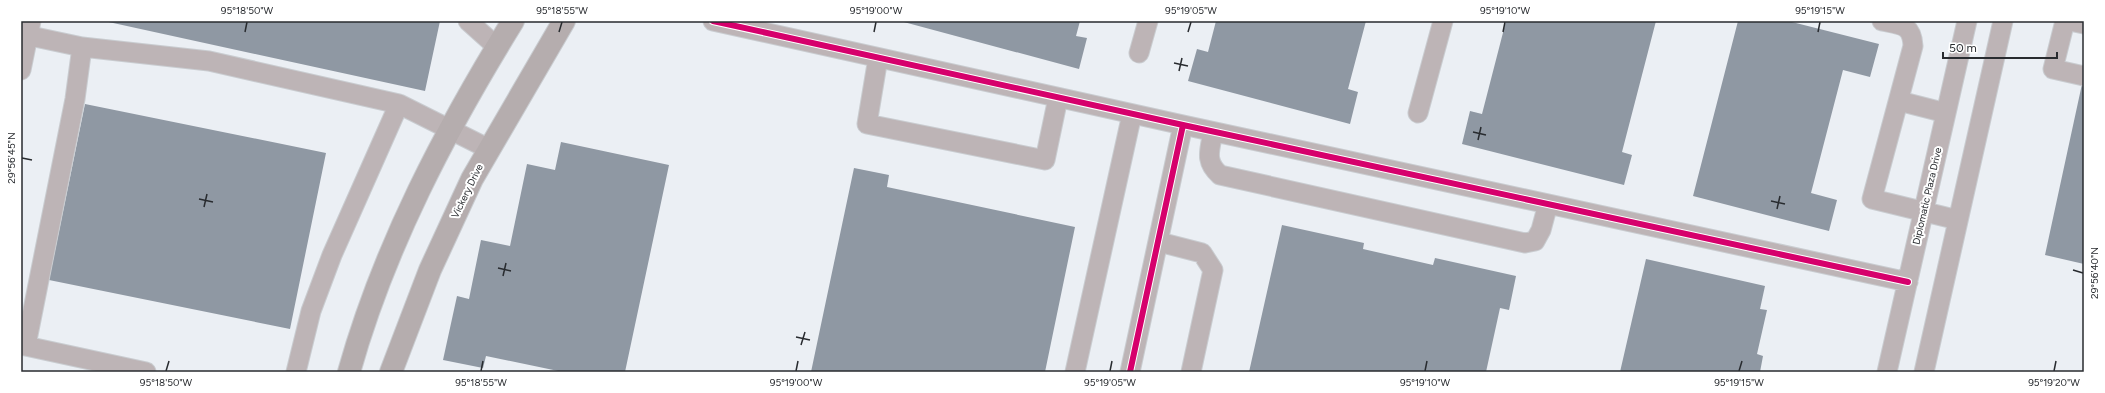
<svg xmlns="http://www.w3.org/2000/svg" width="2105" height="393" font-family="Figtree,sans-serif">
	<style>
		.building { fill: #8f98a3 }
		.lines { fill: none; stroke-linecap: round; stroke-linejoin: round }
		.minor-casing { stroke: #c9ccd0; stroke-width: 21 }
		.major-casing { stroke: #c9ccd0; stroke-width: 24 }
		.minor { stroke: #bdb4b6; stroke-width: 19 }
		.major { stroke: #b5adae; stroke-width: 22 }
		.cycleway-casing { stroke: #fff; stroke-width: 8 }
		.cycleway { stroke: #d6006c; stroke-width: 6 }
		.ticks { fill: none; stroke: #282b2f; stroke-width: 1.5 }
		.labels { text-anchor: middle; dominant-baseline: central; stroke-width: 4; stroke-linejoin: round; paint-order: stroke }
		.street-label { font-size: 10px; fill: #282b2f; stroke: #fff }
		.neatline { fill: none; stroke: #282b2f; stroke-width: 1.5 }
		.ticks-label { font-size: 10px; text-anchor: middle; fill: #282b2f }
	</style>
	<rect width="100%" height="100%" fill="#ebeff4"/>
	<path class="building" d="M104 21H440L425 91Z
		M900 21H1080L1076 36 1087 38 1079 69Z
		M1216 21H1366L1348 89 1358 92 1350 124 1188 81 1197 49 1208 52Z
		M1506 21H1656L1622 152 1632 155 1624 185 1462 144 1470 111 1482 114Z
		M1738 21H1788L1879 44 1870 77 1843 70 1811 193 1837 200 1829 231 1693 196Z
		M2082 84 2084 85V264L2045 255Z
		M85 104 326 153 290 329 49 280Z
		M561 142 669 165 625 372H563L486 356 483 368 443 360 457 296 469 299 481 240 510 246 527 164 555 170Z
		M854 168 889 175 887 187 1075 227 1045 372H811Z
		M1282 225 1364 243 1363 249 1433 265 1435 258 1516 276 1509 310 1500 308 1486 372H1249Z
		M1646 259 1765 286 1760 309 1767 310 1757 354 1763 356 1760 372H1620Z"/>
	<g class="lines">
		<g class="minor-casing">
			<path id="minor" d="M468 21 497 47
				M713 21 1183 125 1908 282
				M1882 21C1901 25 1912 24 1913 46L1872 199 1958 220
				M2065 21 2053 69 2084 76
				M2070 21 2084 24
				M21 34 82 47 75 99 26 345
				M82 47 209 61 399 104
				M1139 53 1148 21
				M878 58 867 124 1045 160 1058 98
				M21 70 31 21
				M1899 101 1946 113
				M1418 113 1443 21
				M1213 132C1210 150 1204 161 1220 175L1525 243 1535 241 1541 230 1548 204
				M1159 242 1202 253 1213 270 1191 372
				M21 345 146 372
				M296 372 311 311 332 255 399 104 489 149
				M1075 372 1132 114
				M1130 372 1183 125
				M1887 372 1967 21
				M1924 372 2003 21"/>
		</g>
		<g class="major-casing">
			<path id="major" d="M349 372C384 247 445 131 513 21
				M391 372 430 270 472 179 564 21"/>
		</g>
		<use href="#minor" class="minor"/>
		<use href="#major" class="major"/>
		<g class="cycleway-casing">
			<path id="cycleway" d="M713 21 1183 125 1908 282
				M1130 372 1183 125"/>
		</g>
		<use href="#cycleway" class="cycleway"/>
	</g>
	<path class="ticks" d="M245 32 247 22M559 32 562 22M874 32 876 22M1188 32 1191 22M1503 32 1505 22M1818 32 1820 22M1174 63 1188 66M1179 71 1182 58M1473 132 1486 135M1478 140 1481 127M22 158 32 160M199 199 213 202M1771 201 1785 204M204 207 207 194M1777 209 1780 196M498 268 511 271M2073 270 2083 273M503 276 506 263M796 337 810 340M801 345 805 332M166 371 169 361M481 371 483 361M796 371 798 361M1110 371 1112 361M1425 371 1427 361M1739 371 1742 361M2054 371 2056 361"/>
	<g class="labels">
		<g class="street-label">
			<text transform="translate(467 191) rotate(-64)">Vickery Drive</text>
			<text transform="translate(1927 196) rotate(-77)">Diplomatic Plaza Drive</text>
		</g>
	</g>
	<rect width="2105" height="393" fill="none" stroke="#ffffff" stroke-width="44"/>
	<path d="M1943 52v6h114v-6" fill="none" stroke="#282b2f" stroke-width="2"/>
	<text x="1949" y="52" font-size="12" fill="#282b2f" stroke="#ffffff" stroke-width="3" paint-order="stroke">50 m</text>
	<rect x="22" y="22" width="2061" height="349" class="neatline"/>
	<g class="ticks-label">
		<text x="247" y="14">95°18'50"W</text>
		<text x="562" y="14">95°18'55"W</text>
		<text x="876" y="14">95°19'00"W</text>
		<text x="1191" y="14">95°19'05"W</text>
		<text x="1505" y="14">95°19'10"W</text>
		<text x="1820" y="14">95°19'15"W</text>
		<text transform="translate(11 158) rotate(-90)" y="4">29°56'45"N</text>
		<text transform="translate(2094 273) rotate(-90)" y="4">29°56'40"N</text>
		<text x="166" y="386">95°18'50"W</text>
		<text x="481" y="386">95°18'55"W</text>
		<text x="796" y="386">95°19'00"W</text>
		<text x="1110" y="386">95°19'05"W</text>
		<text x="1425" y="386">95°19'10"W</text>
		<text x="1739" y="386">95°19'15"W</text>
		<text x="2054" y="386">95°19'20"W</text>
	</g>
</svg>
